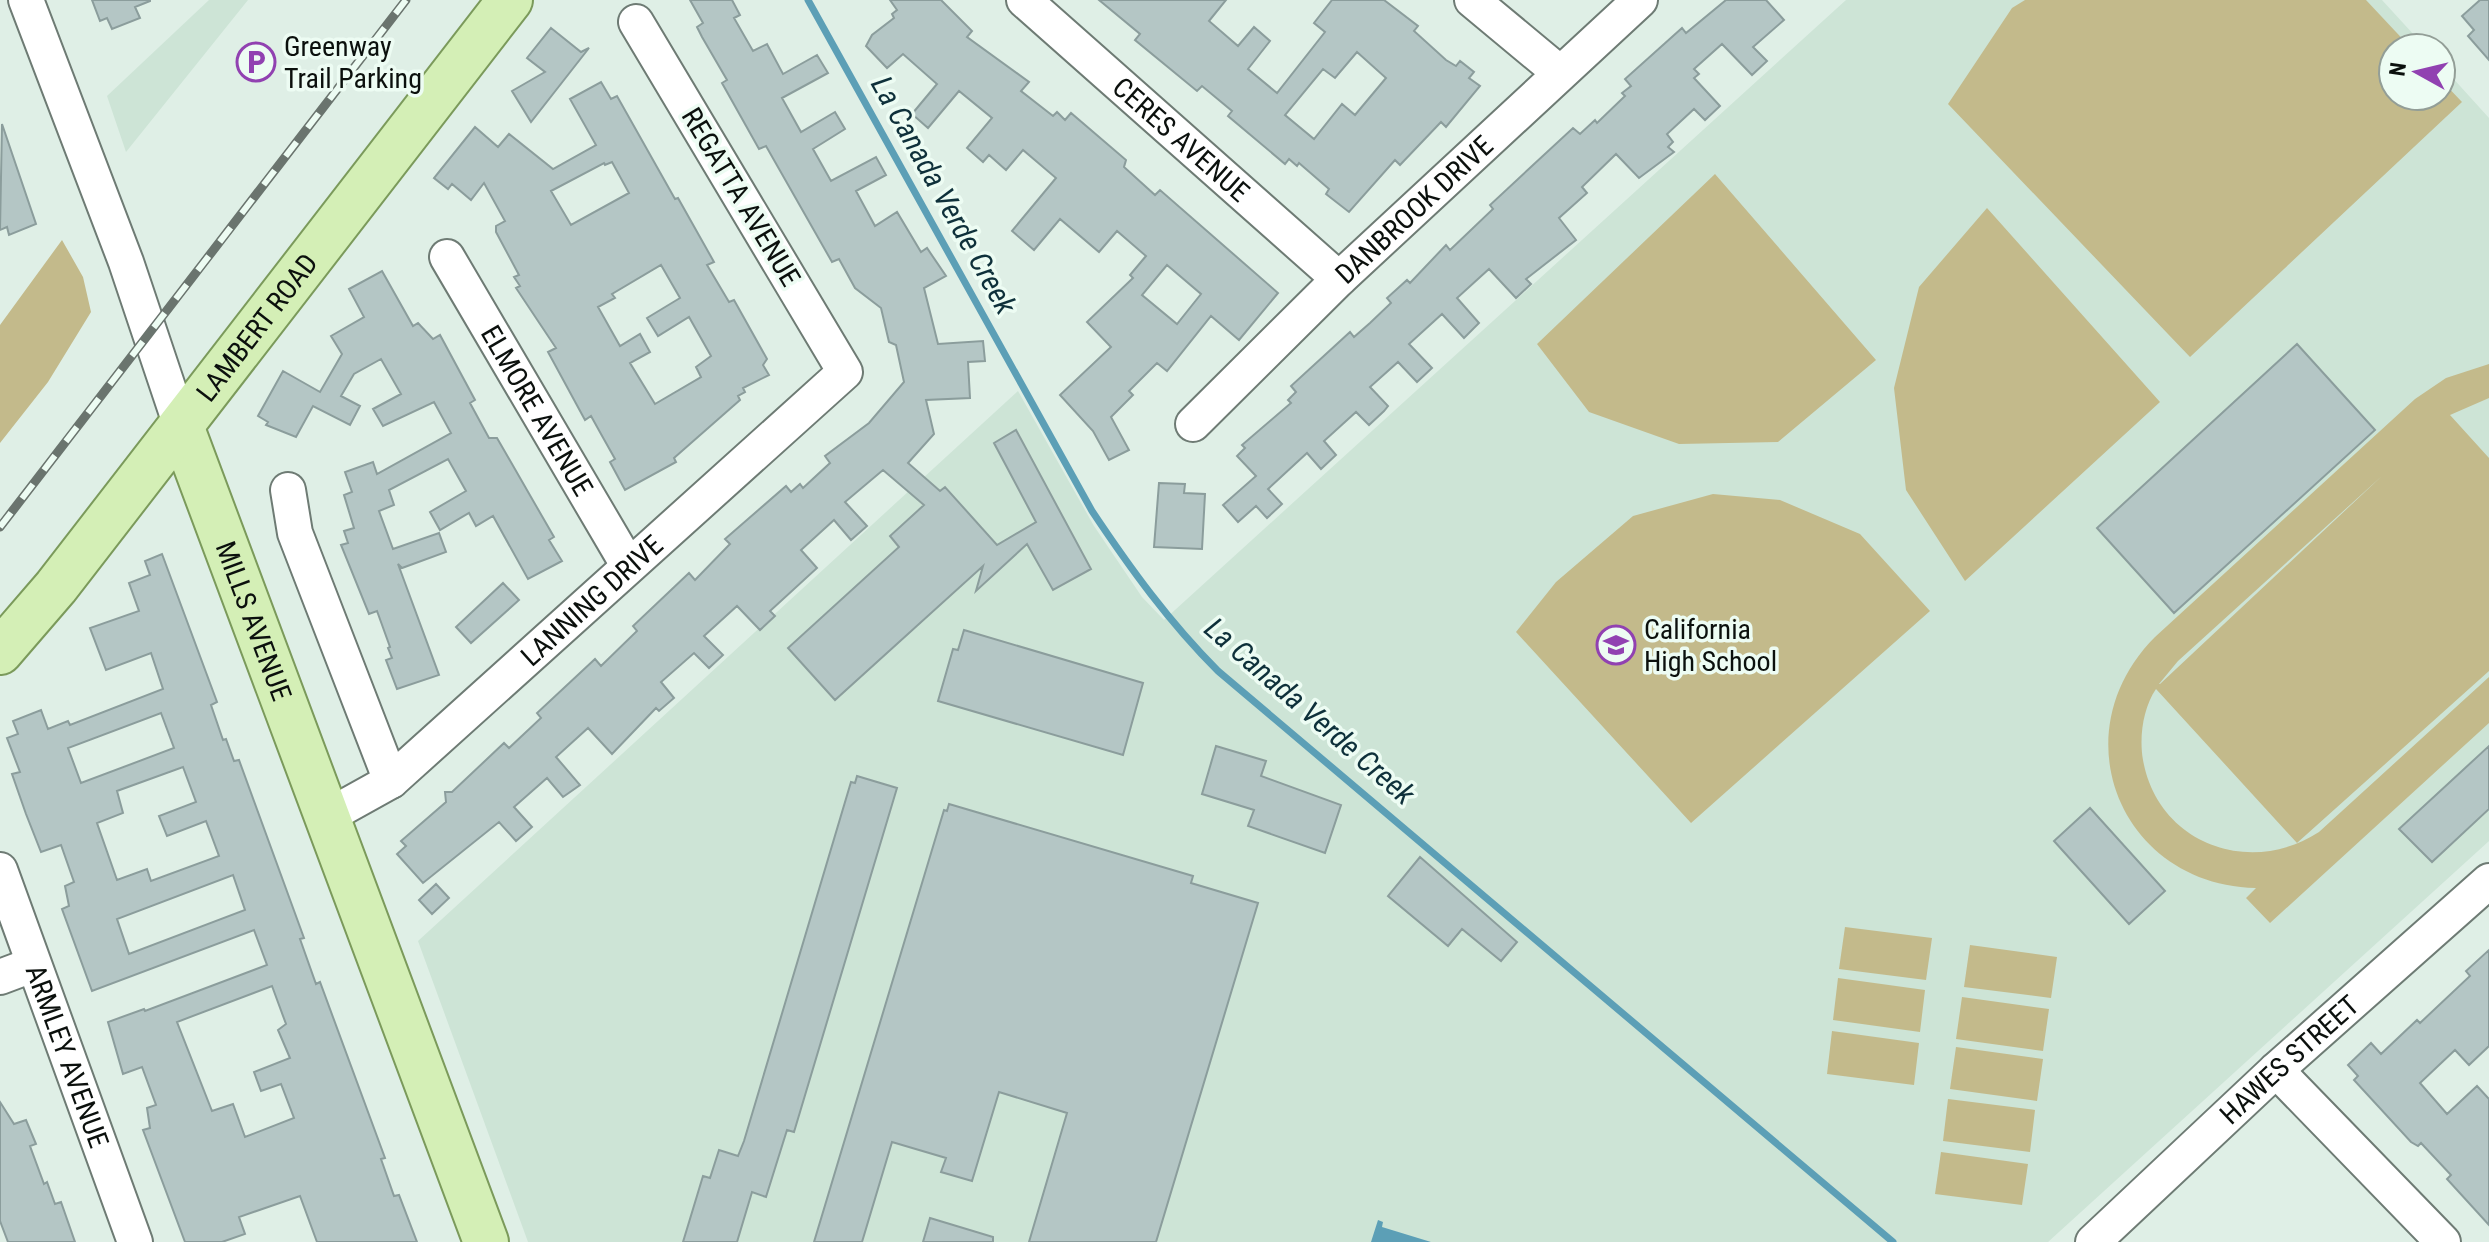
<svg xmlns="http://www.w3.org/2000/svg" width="2489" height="1242" font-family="'Roboto Condensed',sans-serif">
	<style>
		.built { fill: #cde4d6 }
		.green { fill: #c3ba8b; fill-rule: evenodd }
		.water { fill: #5c9fb6 }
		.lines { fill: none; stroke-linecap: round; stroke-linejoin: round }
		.stream { stroke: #5c9fb6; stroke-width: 7 }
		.building { fill: #b4c6c5; stroke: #8b9d9c; stroke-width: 2; fill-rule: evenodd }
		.minor-casing { stroke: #6e7b74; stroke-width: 38 }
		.major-casing { stroke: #7b9a5b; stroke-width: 48 }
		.minor { stroke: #fff; stroke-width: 34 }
		.major { stroke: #d4efb6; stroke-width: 44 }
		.rail-casing { stroke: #6a746e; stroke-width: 9 }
		.rail { stroke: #edfcf3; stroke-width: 6; stroke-dasharray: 18; stroke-linecap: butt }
		.labels { text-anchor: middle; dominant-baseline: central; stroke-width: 7; stroke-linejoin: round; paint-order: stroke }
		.poi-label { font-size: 28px; fill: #0b100d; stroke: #edfcf3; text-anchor: start }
		.street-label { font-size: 28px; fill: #0b100d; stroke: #edfcf3 }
		.water-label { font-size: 30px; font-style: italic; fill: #0e303a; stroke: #edfcf3 }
	</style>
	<rect width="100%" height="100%" fill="#dfefe6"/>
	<path class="built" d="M209 0H248L126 152 107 96Z
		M1846 0H2382L2426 48H2393V96H2441V65L2489 118V841L2048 1242H528L418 941 1018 391 1094 526 1142 597 1164 620Z"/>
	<path class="green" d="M2025 0H2366L2411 48H2393V96H2441V80L2462 102 2190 357 1948 104 2012 8Z
		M1715 174 1876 360 1778 442 1679 444 1589 412 1537 344Z
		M1987 208 2160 402 1965 581 1906 490 1894 388 1919 287Z
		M62 240 83 277 91 312 48 382 0 443V325Z
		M2489 364V398L2450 415 2489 458V671L2297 843 2156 689C2143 708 2139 737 2143 760 2158 844 2250 877 2319 832L2489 677V723L2270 923 2246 898 2256 888C2120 885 2059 733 2155 637L2415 399 2446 378ZM2383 475 2160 684H2159L2178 661Z
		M1713 494 1780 500 1860 534 1930 611 1691 823 1516 632 1556 582 1633 516Z
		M1845 927 1932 938 1926 980 1839 969Z
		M1970 945 2057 957 2051 998 1964 987Z
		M1838 978 1925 990 1920 1032 1833 1020Z
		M1962 997 2049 1009 2043 1051 1956 1039Z
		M1832 1031 1919 1043 1914 1085 1827 1074Z
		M1956 1047 2043 1059 2037 1101 1950 1089Z
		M1948 1099 2035 1110 2030 1152 1943 1141Z
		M1941 1152 2028 1164 2022 1205 1935 1194Z"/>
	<path class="water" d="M1378 1220 1383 1222 1382 1227 1431 1242H1371Z"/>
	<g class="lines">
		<path class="stream" d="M808 0 1092 511C1130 568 1169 622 1218 671L1893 1242"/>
	</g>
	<path class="building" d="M92 0H150V1L135 7 140 18 112 29 107 18 100 21Z
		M690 0H732L740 15 734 18 753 51 767 44 783 74 817 55 828 73 782 98 801 132 835 112 845 129 813 149 831 181 876 157 886 175 856 191 875 226 897 212 921 252 927 248 946 276 924 288 938 344 983 341 985 361 968 362 970 398 926 400 934 434 908 463 940 491 945 487 997 545 1036 522 994 443 1016 430 1091 569 1053 590 1027 544 976 591 983 566 835 700 788 648 899 547 890 536 924 505 883 470 845 502 867 526 851 540 834 520 801 550 817 568 770 611 775 616 760 630 737 606 704 636 723 655 709 668 694 653 661 682 674 698 659 711 656 708 612 754 588 728 556 757 580 785 563 797 547 778 514 807 532 827 516 841 499 822 423 883 397 854 406 846 401 841 446 802 445 792H452L504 743 509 748 541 718 537 713 595 659 601 666 637 631 633 626 689 573 695 580 730 544 725 539 786 486 791 492 800 484 803 488 830 463 825 456 869 423 904 382 896 345 889 342 881 308 855 288 839 259 832 262 766 146 759 149 722 83 727 80 702 37 697 27 703 23Z
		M890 0H941L972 31 967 37 1029 82 1021 91 1053 116 1057 112 1065 120 1071 113 1126 160 1124 167 1155 195 1160 190 1278 293 1239 340 1211 316 1167 371 1157 363 1129 391 1133 395 1111 417 1129 450 1109 460 1093 431 1060 395 1111 347 1087 322 1133 278 1130 275 1146 256 1117 231 1099 252 1060 219 1034 250 1012 231 1056 178 1023 150 1006 170 989 155 983 162 967 148 992 118 959 91 928 128 912 114 937 84 903 54 887 68 866 46 872 35 894 18 892 14 897 10ZM1167 265 1201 294 1177 324 1142 295Z
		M1099 0H1226L1209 21 1238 46 1254 27 1270 41 1248 69 1277 93 1325 32 1314 23 1332 0H1384L1418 26 1414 31 1446 60 1456 66 1460 61 1474 72 1469 78 1480 86 1446 127 1441 122 1400 165 1395 160 1349 212 1326 194 1329 189 1299 163 1297 166 1289 159 1285 164 1228 116 1232 111 1202 86 1197 91 1135 40 1140 34ZM1357 52 1386 78 1355 115 1342 104 1314 139 1285 115 1323 69 1335 78Z
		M1726 0H1766L1784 20 1753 47 1767 61 1752 75 1722 44 1694 69 1699 74 1694 78 1720 106 1705 120 1694 109 1667 134 1673 142 1668 147 1674 152 1639 178 1616 154 1582 187 1587 193 1559 218 1576 240 1526 279 1531 284 1516 298 1489 269 1457 298 1479 323 1464 338 1442 314 1409 344 1432 368 1417 382 1398 362 1370 387 1388 406 1384 411 1369 425 1356 412 1324 441 1336 455 1321 469 1307 453 1268 489 1282 504 1267 518 1256 506 1238 522 1223 505 1256 476 1237 456 1245 448 1242 445 1291 403 1288 400 1296 392 1291 386 1350 332 1354 337 1370 323 1391 303 1387 298 1407 280 1410 283 1446 245 1450 250 1493 209 1490 205 1573 128 1580 134 1595 120 1597 123 1625 96 1622 93 1631 86 1625 79 1682 28 1686 33Z
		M2480 0H2489V60L2468 36 2474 30 2462 16Z
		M551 28 581 52 589 48 531 122 512 91 545 72 527 58Z
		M601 82 611 99 617 96 675 199 678 198 714 262 707 265 729 302 734 300 767 359 763 365 769 375 743 388 745 392 738 396 740 400 674 458 676 462 625 490 610 462 615 459 601 434 591 416 585 420 548 352 556 348 516 288 520 286 514 277 519 275 496 232V226L505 221 484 183 471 200 452 184 448 189 434 178 475 127 498 147 509 134 553 169 596 145 570 99ZM612 162 629 193 571 225 551 191 604 163 605 165ZM661 265 680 298 647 318 658 336 689 317 711 356 696 367 701 377 655 404 630 363 650 352 640 334 620 346 598 307 615 298 612 294Z
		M2 124 36 224 9 235 7 227 0 230Z
		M382 271 413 326 418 323 433 339 440 335 475 400 470 403 489 438H497L554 537 549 540 562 561 528 579 493 516 476 526 469 513 440 530 430 512 466 491 448 459 389 490 394 505 379 511 393 549 439 533 446 552 402 568 398 564 439 675 397 689 386 660 392 658 388 648 390 647 377 611 369 614 341 545 348 543 344 531 354 528 344 495 352 492 345 472 373 462 377 474 451 433 434 402 383 426 373 409 401 394 381 359 354 374 341 396 360 406 350 425 313 406 296 437 266 425 268 422 258 416 283 371 320 392 342 354 331 336 364 317 349 289Z
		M2297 344 2375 430 2174 613 2097 528Z
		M1159 483 1185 484 1184 493 1205 494 1202 549 1154 547Z
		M162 554 217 702 211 705 223 740 226 739 234 761 239 760 304 938 300 939 316 984 320 982 385 1158 381 1159 394 1196 399 1195 417 1242H317L300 1196 239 1217 245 1234 222 1242H185L143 1130 150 1128 147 1108 156 1105 142 1067 123 1074 108 1022 144 1009 145 1011 267 965 254 930 92 991 62 909 69 906 65 886 74 882 61 845 41 852 26 814 12 774 20 772 7 738 18 734 13 721 41 710 48 729 68 721 70 725 163 689 151 653 106 670 90 628 139 611 129 583 150 575 145 561ZM161 713 174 748 81 783 68 748ZM183 767 196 802 159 816 167 836 206 821 219 856 151 881 147 869 117 880 97 823 123 813 117 791ZM233 875 245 910 129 954 117 919ZM272 986 286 1024 278 1030 290 1058 254 1072 261 1091 281 1084 294 1118 245 1137 233 1104 212 1111 177 1022Z
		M503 583 519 600 471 643 456 627Z
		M964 630 1143 683 1123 755 938 701 953 649 958 650Z
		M1216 746 1266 761 1261 776 1341 805 1325 853 1248 826 1254 810 1202 794Z
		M2489 746V809L2432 862 2399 829Z
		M857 776 897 788 794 1132 787 1130 766 1197 752 1192 737 1242H683L703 1176 710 1178 719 1150 738 1156 744 1141 851 782 855 783Z
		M949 804 1193 876 1191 883 1258 903 1156 1242H1029L1067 1113 999 1092 972 1181 941 1172 946 1158 892 1142 862 1242H814L944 810 947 811Z
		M2090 808 2165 891 2129 924 2054 841Z
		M1420 857 1517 942 1501 961 1462 929 1448 946 1388 896Z
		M436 884 449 898 432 914 419 900Z
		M2489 950V1046L2469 1065 2455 1050 2420 1083 2447 1114 2477 1086 2489 1099V1225L2447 1179 2451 1175 2421 1143 2418 1146 2411 1142 2354 1080 2358 1076 2348 1065 2371 1043 2381 1054 2417 1020 2420 1023 2470 976 2466 971Z
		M0 1102 14 1124 26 1120 36 1144 30 1146 44 1184 47 1182 55 1204 61 1202 75 1242H8L0 1221Z
		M930 1218 993 1237V1242H923Z"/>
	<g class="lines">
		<g class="minor-casing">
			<g id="minor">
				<path d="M26 0 126 262 181 426"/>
				<path id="s1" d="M1024 0 1339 279"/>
				<path d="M1472 0 1560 73"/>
				<path id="s2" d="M447 257 628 565"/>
				<path id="s3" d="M1193 424 1339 279 1640 0"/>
				<path d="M288 490 295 533 391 781"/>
				<path id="s4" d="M328 816 391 781 845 372 636 22"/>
				<path id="s5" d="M0 870 135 1242"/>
				<path d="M0 977 32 965"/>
				<path d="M2276 1070 2443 1242"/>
				<path id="s6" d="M2093 1242 2276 1070 2489 881"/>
			</g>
		</g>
		<g class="major-casing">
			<g id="major">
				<path id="s7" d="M181 426 486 1242"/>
				<path id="s8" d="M0 652 56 587 510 0"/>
			</g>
		</g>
		<use href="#minor" class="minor"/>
		<use href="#major" class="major"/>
		<g class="rail-casing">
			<path id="rail" d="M0 527 406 0"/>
		</g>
		<use href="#rail" class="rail"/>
	</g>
	<defs>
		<g id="parking-ring" transform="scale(2)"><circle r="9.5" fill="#edfcf3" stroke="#9141b1" stroke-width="1.5"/><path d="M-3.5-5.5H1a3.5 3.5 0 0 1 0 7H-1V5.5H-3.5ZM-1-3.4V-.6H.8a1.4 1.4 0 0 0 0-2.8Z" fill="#9141b1"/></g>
		<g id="school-ring" transform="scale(2)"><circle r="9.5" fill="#edfcf3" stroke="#9141b1" stroke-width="1.5"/><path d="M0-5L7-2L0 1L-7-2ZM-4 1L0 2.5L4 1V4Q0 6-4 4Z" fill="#9141b1"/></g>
	</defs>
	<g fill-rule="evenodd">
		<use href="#parking-ring" x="256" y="62"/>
		<use href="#school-ring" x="1616" y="645"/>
	</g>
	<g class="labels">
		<g class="poi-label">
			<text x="284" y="46">Greenway<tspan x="284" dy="32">Trail Parking</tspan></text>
			<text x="1644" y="629">California<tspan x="1644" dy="32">High School</tspan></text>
		</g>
		<g class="street-label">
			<text stroke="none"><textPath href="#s1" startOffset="210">CERES AVENUE</textPath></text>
			<text transform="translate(741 197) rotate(59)">REGATTA AVENUE</text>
			<text stroke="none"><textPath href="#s3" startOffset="308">DANBROOK DRIVE</textPath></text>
			<text stroke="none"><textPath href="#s8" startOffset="414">LAMBERT ROAD</textPath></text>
			<text stroke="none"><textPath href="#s2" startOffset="178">ELMORE AVENUE</textPath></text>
			<text stroke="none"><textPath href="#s4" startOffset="342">LANNING DRIVE</textPath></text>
			<text stroke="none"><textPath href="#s7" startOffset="208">MILLS AVENUE</textPath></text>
			<text stroke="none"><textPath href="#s5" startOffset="198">ARMLEY AVENUE</textPath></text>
			<text stroke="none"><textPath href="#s6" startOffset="268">HAWES STREET</textPath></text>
		</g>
		<g class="water-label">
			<text transform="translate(944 195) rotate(61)">La Canada Verde Creek</text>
			<text transform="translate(1310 711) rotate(41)">La Canada Verde Creek</text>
		</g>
	</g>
	<g transform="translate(2417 72) rotate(278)"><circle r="38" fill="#edfcf3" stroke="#939e97" stroke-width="2"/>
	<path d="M0-6L14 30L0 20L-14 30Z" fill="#9141b1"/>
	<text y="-12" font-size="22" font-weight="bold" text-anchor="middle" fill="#0b100d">N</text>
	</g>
</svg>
